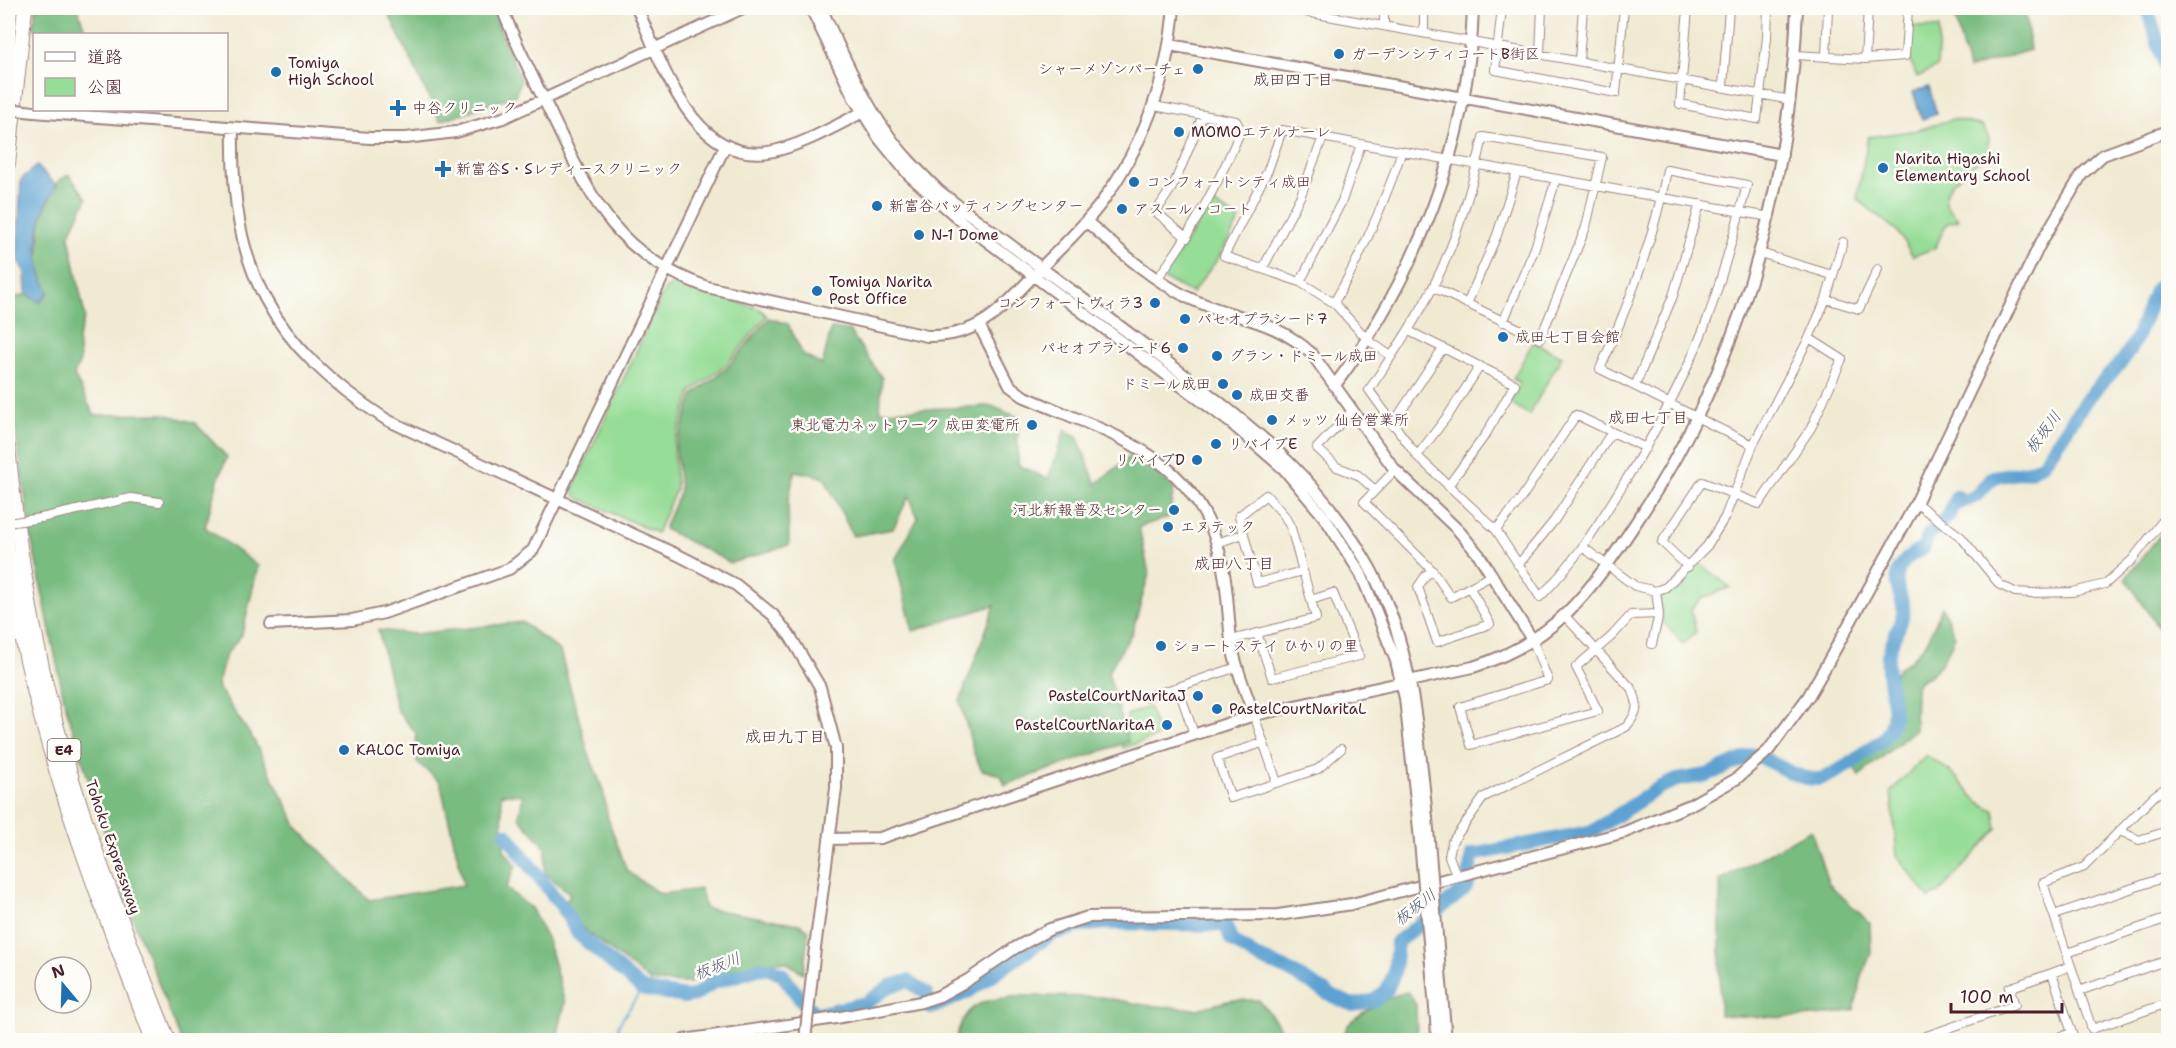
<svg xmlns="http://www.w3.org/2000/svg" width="2176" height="1048" font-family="'Shantell Sans','Klee One',sans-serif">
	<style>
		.green { fill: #96dd97; stroke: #707e61; stroke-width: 1.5 }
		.forest { fill: #78bc80; stroke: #616e56; stroke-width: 1.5 }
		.water { fill: #5da2d2; stroke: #54607e; stroke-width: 1.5 }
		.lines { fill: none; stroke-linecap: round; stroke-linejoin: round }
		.stream { stroke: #5da2d2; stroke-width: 2 }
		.river { stroke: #5da2d2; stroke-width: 14 }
		.street-casing { stroke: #9e847f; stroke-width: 10 }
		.secondary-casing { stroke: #9e847f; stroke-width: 14 }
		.highway-casing { stroke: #9e847f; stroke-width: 16 }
		.street { stroke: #fff; stroke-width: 8 }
		.secondary { stroke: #fff; stroke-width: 10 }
		.highway { stroke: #fff; stroke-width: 14 }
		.street-bridge-casing { stroke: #9e847f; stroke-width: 10; stroke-linecap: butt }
		.secondary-bridge-casing { stroke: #9e847f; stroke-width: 14; stroke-linecap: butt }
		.street-bridge { stroke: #fff; stroke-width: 8 }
		.secondary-bridge { stroke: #fff; stroke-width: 10 }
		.poi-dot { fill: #1f6fb2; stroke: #fdfcf7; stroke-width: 2 }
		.labels { text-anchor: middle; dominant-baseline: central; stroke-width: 5; stroke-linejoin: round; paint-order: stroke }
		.shield { fill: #fdfcf7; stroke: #806168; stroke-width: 1.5 }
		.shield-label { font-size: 14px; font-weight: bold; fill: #4a1f2b }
		.poi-label { font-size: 15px; fill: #4a1f2b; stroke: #fdfcf7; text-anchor: start }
		.street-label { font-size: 15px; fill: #4a1f2b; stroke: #fdfcf7 }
		.neighbourhood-label { font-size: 16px; fill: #4a1f2b; stroke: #fdfcf7 }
		.water-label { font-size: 16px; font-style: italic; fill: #535a76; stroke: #fdfcf7 }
	</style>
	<rect width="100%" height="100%" fill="#fdfcf7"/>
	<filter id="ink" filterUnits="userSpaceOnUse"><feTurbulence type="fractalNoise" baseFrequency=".0167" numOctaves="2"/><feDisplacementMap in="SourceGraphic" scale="12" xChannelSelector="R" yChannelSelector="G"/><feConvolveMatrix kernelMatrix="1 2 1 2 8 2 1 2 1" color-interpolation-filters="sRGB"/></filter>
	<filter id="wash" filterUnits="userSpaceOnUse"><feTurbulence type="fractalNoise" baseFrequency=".008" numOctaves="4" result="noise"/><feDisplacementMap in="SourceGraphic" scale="24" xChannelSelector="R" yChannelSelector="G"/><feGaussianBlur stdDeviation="1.35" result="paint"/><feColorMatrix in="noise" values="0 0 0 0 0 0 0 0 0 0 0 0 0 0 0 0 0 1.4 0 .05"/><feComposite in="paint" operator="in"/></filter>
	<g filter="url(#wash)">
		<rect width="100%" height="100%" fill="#f1ead3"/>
		<path class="green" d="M1911 26 1939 28 1937 67 1917 77 1909 57Z
			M1953 119 1983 126 1989 139 1986 154 1952 183 1945 195 1947 207 1959 220 1947 223 1935 248 1913 256 1897 231 1857 199 1868 137 1918 130Z
			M1212 203 1240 219 1219 257 1192 293 1164 279V275Z
			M675 283 760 309 767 316 725 366 692 391 674 443 676 489 657 533 576 497 573 488 665 289Z
			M1533 342 1562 356 1529 415 1510 402 1520 383 1513 379Z
			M1698 562 1730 587 1701 599 1691 609 1696 632 1683 644 1663 622 1659 597Z
			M1149 707 1159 736 1123 748 1121 742 1127 733V715Z
			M1926 755C1935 762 1947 767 1954 775 1969 790 1972 801 1994 810L1997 829 1939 893 1929 898 1897 856 1891 791Z"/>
		<path class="forest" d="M36 8H78L86 34H42L33 27Z
			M386 8H491L521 80 515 96 440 121Z
			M1952 8H2025L2030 50 1968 69Z
			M69 175 87 198 69 236 85 317 78 338 80 361 74 375 94 415 165 414 195 423 227 457 218 480 205 527 258 566 242 635 226 654 217 686 253 739 299 829 369 900 464 885 440 782 417 762 416 733 397 711 378 630 415 634 522 622 560 651 588 752 603 790 608 819 627 871 660 894 701 889 705 908 799 924 809 930 803 973 786 962 757 963 688 983 651 982 581 927 564 904 570 894 545 873 546 848 519 817 523 795 501 794 504 850 516 865 506 888 531 908 547 939 565 1003 557 1038 552 1040H181L127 904 65 704 31 537 14 421 8 300 26 294 40 302 38 263 41 215 59 180Z
			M769 318 788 324 803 355 822 365 831 329 849 330 882 378 880 411 991 406 1018 417V465L1048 479 1065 430 1077 436 1096 484 1132 455 1174 488 1169 517 1139 527 1149 574 1132 633 1108 672 1128 742 1005 785 1001 775 982 770 974 754 960 701 995 605 913 631 895 560 918 518 909 496 893 529 853 536 824 477 795 471 788 501 789 545 731 563 664 529 680 490 676 445 694 394 727 368Z
			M2168 525V636L2158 628 2126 578Z
			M1942 607 1955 636C1946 656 1941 672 1919 681L1916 687 1915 730 1859 776 1854 767 1883 747 1896 730 1894 678 1898 668 1909 662 1928 640Z
			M1811 830 1828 883 1870 923 1871 953 1862 976 1854 1010C1810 1020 1765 1018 1720 1015V880Z
			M1408 992 1416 1005 1417 1040H1343C1344 1037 1345 1030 1347 1027 1354 1015 1395 993 1408 992Z
			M1020 996 1101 997 1144 1005 1197 1009 1232 1000H1259L1277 1023 1284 1040H956C964 1001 985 1000 1020 996Z"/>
		<path class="water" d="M1929 87 1937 114 1922 119 1913 92Z
			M37 166 57 186C36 215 30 261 49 292L40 302 26 294 25 273 17 258 21 179Z"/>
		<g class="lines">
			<path class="stream" d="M624 1040 618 1029 619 1024 642 989"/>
			<path class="river" d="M2147 8 2168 75
				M506 834 563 908 578 934 642 989 685 997 695 995 714 982 761 968 772 969 782 974 801 1000 816 1014 866 1003 890 986 908 981 926 993 931 1008 969 991 1052 934 1083 925 1108 923 1226 925 1231 940 1257 957 1288 970 1336 998 1353 1005 1375 1000 1387 990 1394 973 1397 942 1464 890 1468 884 1472 855 1593 831 1660 787 1677 780 1707 775 1754 754C1774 762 1795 779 1817 779 1826 779 1853 763 1860 756 1868 749 1879 744 1885 737 1904 714 1884 683 1888 657 1890 642 1900 629 1903 614 1905 607 1901 599 1899 592 1891 570 1905 557 1924 548L1929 534 1949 515 1957 496 1960 502C1981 498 1979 489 1994 477L2030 471 2044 463 2086 400 2124 359 2136 339 2155 291 2168 275"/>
		</g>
	</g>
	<g filter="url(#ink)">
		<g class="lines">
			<g class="street-casing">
				<path id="street" d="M1306 8V12L1791 100
					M1502 8 1495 70 1616 93 1624 8
					M1688 8 1680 104 1757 119 1767 38 1768 8
					M1384 25V8
					M1424 31V8
					M1540 53 1542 8
					M1795 55 1865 59 1905 56 1908 8
					M1826 57 1828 8
					M1865 59 1868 8
					M1579 60 1583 8
					M1723 86 1729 8
					M1154 106 1236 121 1241 130C1218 185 1193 231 1157 279
					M1187 238 1156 212 1174 184 1203 115
					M1760 253 1832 275
					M1263 268 1301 195 1323 137
					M1300 282 1342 201 1361 144
					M1433 287 1540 339 1586 227 1602 157 1483 137C1472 189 1456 242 1432 289 1414 324 1391 357 1369 390L1417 456 1496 530 1540 597C1572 565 1595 530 1619 491 1655 434 1687 376 1710 312 1724 270 1736 227 1747 185L1667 170C1654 239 1629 305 1600 369 1651 394 1701 420 1753 445
					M1826 299 1859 309 1878 269
					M1334 303C1362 254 1384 204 1402 151
					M1467 304 1497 235 1517 172
					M1503 322 1535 248 1556 179
					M1409 331 1515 384 1486 434 1448 486
					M1391 356 1368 340 1334 303 1300 282 1224 256 1268 170 1282 130 1770 217
					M1635 386 1673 296 1700 204
					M1352 411 1317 448 1337 467 1358 475 1375 490
					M1392 425 1443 348
					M1417 456 1449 414 1480 366
					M1395 470 1364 502 1433 571 1451 597 1493 575
					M1916 503 1961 537 2000 585 2015 592 2031 593 2073 592 2105 584 2132 560 2168 514
					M41 518 131 498 159 502
					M1496 530 1520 500 1576 415 1646 448
					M1217 543 1243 534
					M1584 548 1635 586 1656 591 1666 587 1707 546 1725 517 1753 445 1809 338 1826 299 1843 242
					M1518 565 1554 521 1612 432
					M1688 567 1662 542 1702 482 1759 504 1811 428 1842 359 1809 338
					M1433 571 1426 575 1418 587 1437 642 1490 624 1470 588
					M1257 633 1272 678 1359 656 1333 593 1311 600
					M1231 640 1316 618 1291 528 1284 515 1266 495 1239 516 1257 583 1303 571
					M1533 641 1548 680 1460 707 1471 745 1598 711 1576 667 1612 636 1631 615 1659 614
					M1652 644 1659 614 1656 591
					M1146 697 1178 687
					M1254 715 1277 782
					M1194 734 1178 687 1237 667
					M1262 743 1217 758 1231 798 1318 769 1341 749
					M2168 786 2154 796 2084 867 2043 883 2092 1029 2168 1003
					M2120 831 2139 840 2168 831
					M1457 877 1449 856 1452 842 1484 797 1626 727C1638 713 1640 704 1631 688L1565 616
					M2054 915 2168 876
					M2067 953 2168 918
					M2052 973 2071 966
					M2079 991 2168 960
					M1940 1032 1943 1040
					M1915 1040 2015 1005 2009 988 2052 973 2072 1033 2050 1040"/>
			</g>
			<g class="secondary-casing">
				<path id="secondary" d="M502 8C515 43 533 78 550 112 591 197 612 253 707 287L927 336C979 337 1001 310 1034 275 1057 251 1082 229 1102 202 1144 144 1168 78 1174 8
					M637 8C662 63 694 168 774 151 805 144 835 126 863 112
					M811 8 854 98 879 138 909 175 967 226 1231 423 1284 469 1325 518 1361 574 1396 661 1405 698 1418 819
					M821 8C841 50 860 95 887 133 902 155 921 173 939 191 1009 245 1080 296 1150 349 1244 421 1331 481 1382 592 1414 664 1419 741 1427 818
					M1170 45 1782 155
					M34 112 370 138H406L456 132 503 118 743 8
					M233 128C230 269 270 344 387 420L682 557 736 585 773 615 790 636 820 687 836 748V788L815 948
					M1086 221C1118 249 1150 279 1189 298 1233 319 1274 318 1312 354L1395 470 1458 530 1479 555 1533 641
					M979 325 1010 386 1023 396C1113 436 1202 455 1223 568 1228 592 1228 616 1231 640 1235 666 1245 690 1254 715
					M1335 385C1416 277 1469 144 1473 8
					M271 624 352 620 384 613 509 569 533 550 725 146
					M829 839 880 838 1254 715 1473 667C1556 641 1589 593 1635 524 1738 371 1790 191 1797 8
					M1444 1018 1446 1040
					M1436 1019 1437 1040
					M684 1040 836 1018 921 1002 939 996 968 980 1015 948 1050 929 1088 917 1278 915 1352 904 1625 832 1690 805 1736 779 1768 751 1808 697 1827 664 1916 503 2039 246 2082 174 2103 155 2168 131"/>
			</g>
			<g class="highway-casing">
				<path id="highway" d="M8 28 10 8
					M8 164 25 8
					M8 447C16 531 29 615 49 697 78 815 124 928 168 1040
					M8 556C31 725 92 883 153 1040"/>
			</g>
			<use href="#street" class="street"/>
			<use href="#secondary" class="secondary"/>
			<use href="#highway" class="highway"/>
			<g class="street-bridge-casing">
				<path id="street-bridge" d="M8 523 41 518"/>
			</g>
			<g class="secondary-bridge-casing">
				<path id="secondary-bridge" d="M8 109 34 112
					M1427 818 1444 1018
					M1418 819 1436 1019
					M805 1040 815 948"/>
			</g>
			<use href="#street-bridge" class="street-bridge"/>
			<use href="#secondary-bridge" class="secondary-bridge"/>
		</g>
	</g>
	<g class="poi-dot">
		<circle cx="1339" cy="54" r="6"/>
		<circle cx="1198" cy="69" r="6"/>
		<circle cx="276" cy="72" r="6"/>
		<path d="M395 99h6v6h6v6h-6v6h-6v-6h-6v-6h6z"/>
		<circle cx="1179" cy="132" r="6"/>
		<circle cx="1883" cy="168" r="6"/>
		<path d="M440 160h6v6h6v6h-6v6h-6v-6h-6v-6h6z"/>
		<circle cx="1134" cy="182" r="6"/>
		<circle cx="877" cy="206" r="6"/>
		<circle cx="1122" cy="209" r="6"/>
		<circle cx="919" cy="235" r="6"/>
		<circle cx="817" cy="291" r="6"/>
		<circle cx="1155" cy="303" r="6"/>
		<circle cx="1185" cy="319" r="6"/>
		<circle cx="1503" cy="337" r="6"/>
		<circle cx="1183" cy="348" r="6"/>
		<circle cx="1217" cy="356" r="6"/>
		<circle cx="1223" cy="384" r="6"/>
		<circle cx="1237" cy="395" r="6"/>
		<circle cx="1272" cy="420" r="6"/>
		<circle cx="1032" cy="425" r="6"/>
		<circle cx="1216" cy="444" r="6"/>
		<circle cx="1197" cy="460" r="6"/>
		<circle cx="1174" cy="510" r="6"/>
		<circle cx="1168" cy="527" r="6"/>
		<circle cx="1161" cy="646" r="6"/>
		<circle cx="1198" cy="696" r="6"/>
		<circle cx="1217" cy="709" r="6"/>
		<circle cx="1167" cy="725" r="6"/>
		<circle cx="344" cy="750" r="6"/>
	</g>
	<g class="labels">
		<rect class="shield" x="47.5" y="739" width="33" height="22" rx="4.5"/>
		<g class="shield-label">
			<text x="64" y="750">E4</text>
		</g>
		<g class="poi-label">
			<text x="1351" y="54">ガーデンシティコートB街区</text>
			<text x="288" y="63">Tomiya<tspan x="288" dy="17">High School</tspan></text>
			<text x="1186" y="69" text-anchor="end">シャーメゾンパーチェ</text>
			<text x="412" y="108">中谷クリニック</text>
			<text x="1191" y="132">MOMOエテルナーレ</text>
			<text x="1895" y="159">Narita Higashi<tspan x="1895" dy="17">Elementary School</tspan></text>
			<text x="456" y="169">新富谷S・Sレディースクリニック</text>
			<text x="1146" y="182">コンフォートシティ成田</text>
			<text x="889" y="206">新富谷バッティングセンター</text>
			<text x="1134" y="209">アスール・コート</text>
			<text x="931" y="235">N-1 Dome</text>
			<text x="829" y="282">Tomiya Narita<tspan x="829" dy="17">Post Office</tspan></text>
			<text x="1143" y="303" text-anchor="end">コンフォートヴィラ3</text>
			<text x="1197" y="319">パセオプラシード7</text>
			<text x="1515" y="337">成田七丁目会館</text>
			<text x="1171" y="348" text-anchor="end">パセオプラシード6</text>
			<text x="1229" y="356">グラン・ドミール成田</text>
			<text x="1211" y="384" text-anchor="end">ドミール成田</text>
			<text x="1249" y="395">成田交番</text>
			<text x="1284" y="420">メッツ 仙台営業所</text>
			<text x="1020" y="425" text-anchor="end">東北電力ネットワーク 成田変電所</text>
			<text x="1228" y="444">リバイブE</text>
			<text x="1185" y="460" text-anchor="end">リバイブD</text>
			<text x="1162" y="510" text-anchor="end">河北新報普及センター</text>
			<text x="1180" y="527">エヌテック</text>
			<text x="1173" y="646">ショートステイ ひかりの里</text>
			<text x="1186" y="696" text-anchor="end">PastelCourtNaritaJ</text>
			<text x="1229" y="709">PastelCourtNaritaL</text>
			<text x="1155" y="725" text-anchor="end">PastelCourtNaritaA</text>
			<text x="356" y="750">KALOC Tomiya</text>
		</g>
		<g class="street-label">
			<text transform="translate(113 847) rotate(71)">Tohoku Expressway</text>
		</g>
		<g class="neighbourhood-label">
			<text x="1293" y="79">成田四丁目</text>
			<text x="1648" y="417">成田七丁目</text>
			<text x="1234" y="563">成田八丁目</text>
			<text x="785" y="736">成田九丁目</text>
		</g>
		<g class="water-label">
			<text transform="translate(2043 432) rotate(-53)">板坂川</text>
			<text transform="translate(1415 907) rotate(-38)">板坂川</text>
			<text transform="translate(717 966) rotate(-21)">板坂川</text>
		</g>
	</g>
	<rect width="2176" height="1048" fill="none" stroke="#fdfcf7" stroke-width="30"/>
	<rect x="33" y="33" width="195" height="78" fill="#fdfcf7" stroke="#b5a4a5" stroke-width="1.5"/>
	<rect x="45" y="52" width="30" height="9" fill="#ffffff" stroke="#b5a4a5" stroke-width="1.5"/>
	<text x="87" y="63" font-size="18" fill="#4a1f2b">道路</text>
	<rect x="45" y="78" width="30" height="18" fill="#96dd97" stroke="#b5a4a5" stroke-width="1.5"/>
	<text x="87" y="93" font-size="18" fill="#4a1f2b">公園</text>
	<g transform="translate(63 985) rotate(341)"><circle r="28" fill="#fdfcf7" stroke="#b5a4a5" stroke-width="1.5"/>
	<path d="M0-4.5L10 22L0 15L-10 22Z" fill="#1f6fb2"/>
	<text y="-9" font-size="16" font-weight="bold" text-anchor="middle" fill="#4a1f2b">N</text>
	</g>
	<path d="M1951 1003v9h111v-9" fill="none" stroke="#4a1f2b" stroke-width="3"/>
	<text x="1960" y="1003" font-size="18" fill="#4a1f2b" stroke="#fdfcf7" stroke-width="4.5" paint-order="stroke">100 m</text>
</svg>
